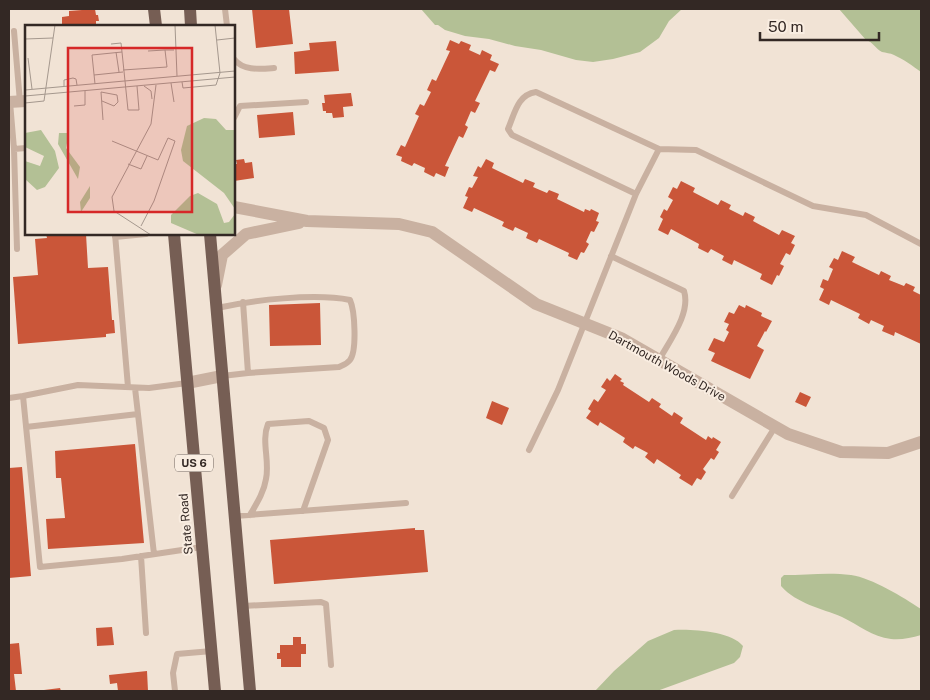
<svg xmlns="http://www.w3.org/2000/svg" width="930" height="700" font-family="'Public Sans',sans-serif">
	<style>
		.green { fill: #b3c095 }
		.building { fill: #ca5639 }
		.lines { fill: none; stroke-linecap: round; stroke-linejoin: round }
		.lane { stroke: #c9b1a1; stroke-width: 6 }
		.street { stroke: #c9b1a1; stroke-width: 12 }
		.primary { stroke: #765e54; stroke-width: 12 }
		.labels { text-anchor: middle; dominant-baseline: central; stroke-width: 4; stroke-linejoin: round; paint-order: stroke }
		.shield { fill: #f9ede1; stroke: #6e635d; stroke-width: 1 }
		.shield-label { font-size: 11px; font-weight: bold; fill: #332824 }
		.street-label { font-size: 12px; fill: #332824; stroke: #f9ede1 }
		.inset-road { fill: none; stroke: #a5988e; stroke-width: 1 }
		.view { fill: #d62828; fill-opacity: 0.15; stroke: #d62828; stroke-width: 2.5 }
		.inset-edge { fill: none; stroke: #332824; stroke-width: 2.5 }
	</style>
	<rect width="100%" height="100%" fill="#f1e3d5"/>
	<path class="green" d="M421 9H682L669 21 659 38 640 52 613 59 593 62 576 60 541 50 515 46 489 39 465 36 445 30 438 25H435Z
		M839 9H921V72C913 66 903 59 894 55 890 53 886 53 882 52 876 49 873 42 866 40Z
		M784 575C806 575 829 572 851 575 872 578 903 597 921 609V635C911 638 901 640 891 639 872 637 859 625 842 617 821 608 797 604 781 586V578Z
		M674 630C692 629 731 631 743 646L740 657 734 663 657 691H595L614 671 648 641Z"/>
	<path class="building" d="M95 9 96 15H98L99 21H96V26H62V17L69 16V11Z
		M252 9H289L293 44 256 48Z
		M450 40 459 44 461 41 471 45 469 50 480 55 482 50 492 55 490 60 499 64 495 72 490 70 475 101 480 103 475 113 471 111 465 125 468 127 463 138 459 136 445 166 449 167 445 177 436 173 434 177 424 172 425 168 414 163 412 166 401 161 402 157 396 155 401 145 405 147 419 116 415 114 420 104 424 106 431 92 427 90 432 79 436 81 450 51 446 50Z
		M336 41 339 71 295 74 294 52 310 50 309 43Z
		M351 93 353 106 343 107 344 117 333 118 332 113H326V111H323L322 103H325L324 95Z
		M293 112 295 135 259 138 257 115Z
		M244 159 245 163 252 162 254 178 234 181V164H237L236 160Z
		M486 159 494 163 492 168 523 183 525 179 535 183 533 187 547 193 549 190 559 194 557 199 584 212 585 209 590 211 591 209 599 213 596 221 599 222 594 232 591 231 586 242 589 244 584 253 581 252 577 260 568 256 569 253 539 239 537 243 526 238 528 233 515 227 513 231 502 226 504 222 474 208 472 212 463 208 468 197 465 196 469 187 472 188 478 177 473 176 478 166 481 168Z
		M681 181 695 188 693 192 718 205 721 200 731 205 729 209 743 216 745 212 755 217 753 221 779 235 782 230 795 236 791 243 795 245 790 255 786 253 780 264 784 266 779 276 777 275 772 285 760 279 762 274 734 260 732 265 722 260 724 256 711 249 708 253 698 248 699 244 671 229 668 235 658 230 663 219 660 217 664 209 667 211 673 200 668 197 673 187 677 189Z
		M46 234H86L88 268 108 267 112 320H114L115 333 106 334V337L18 344 13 277 38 275 35 239 47 238Z
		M842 251 855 257 852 262 879 275 881 271 891 276 889 280 904 286 906 283 915 287 913 291 921 295V344L895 332 894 336 882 331 884 326 871 320 869 324 858 318 860 314 831 300 829 305 819 300 824 289 820 287 823 279 828 281 833 269 829 267 834 258 838 260Z
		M320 303 321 345 270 346 269 305Z
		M739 305 745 308 746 305 762 313 761 316 772 321 766 332 765 331 757 346 764 350 750 379 711 361 715 353 708 350 714 338 724 342 729 332 726 330 729 324 724 322 729 312 734 314Z
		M615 374 622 379 620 381 624 383 623 385 649 402 652 398 661 404 659 407 672 416 674 412 683 418 680 423 706 440 708 436 712 439 713 437 721 442 716 450 719 452 714 460 711 458 703 469 706 472 701 480 697 478 692 486 679 478 681 475 657 459 654 464 645 457 648 453 635 446 633 449 623 442 625 438 600 422 598 426 586 418 591 411 588 409 594 399 598 402 606 390 601 387 607 378 610 381Z
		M800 392 811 397 806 407 795 402Z
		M492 401 509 408 502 425 486 418Z
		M135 444 144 543 48 549 46 519 65 518 61 478H56L55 451Z
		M22 467 31 576 9 578V468Z
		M415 528V530H424L428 572 274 584 270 540Z
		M112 627 114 645 97 646 96 628Z
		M293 637H301V644H306V654H301V667H281V659H277V653H280V645H293Z
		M19 643 22 674H14L16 691H9V644Z
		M147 671 148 691H118L117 683 110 684 109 675Z
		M60 688 61 691H44V690Z"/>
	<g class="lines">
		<path class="lane" d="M225 9 227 26
			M14 31 20 102
			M234 59C243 71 260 69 274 68
			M10 102 14 149 26 148
			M234 118 240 106 306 102
			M14 149 17 249
			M636 194 659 149
			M115 234 128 387
			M115 237 146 234
			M611 256 684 291C691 313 670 340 659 360
			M243 302 248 373
			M217 308C252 300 315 293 350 300 355 311 357 351 350 360 347 364 343 365 339 367L248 373 222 376
			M187 383 149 388 78 385 23 396 40 567 122 559 202 547
			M135 388 154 554
			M9 398 23 396
			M26 427 138 414
			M529 450 558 390 636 194 512 135 508 129C515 113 517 95 536 92L659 149 696 150 813 206 866 215 921 244
			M732 496 775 427
			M250 515C257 503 264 492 266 479 270 461 261 441 268 424L309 421 324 428 328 440 303 511
			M235 516 406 503
			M141 556 146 633
			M243 606 321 602 326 604 331 665
			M175 691 173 673 177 654 212 651"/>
		<path class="street" d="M9 102 26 101
			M234 207 307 221 399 224 432 232 536 304 621 338 788 434 841 452 888 453 921 442
			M216 285 222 255 246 234 299 223
			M187 383 222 376"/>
		<path class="primary" d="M154 9 156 26
			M190 9 191 26
			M174 234 215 691
			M210 234 250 691"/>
	</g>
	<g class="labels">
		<rect class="shield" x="175" y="454.5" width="38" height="17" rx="4"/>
		<g class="shield-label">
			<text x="194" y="463">US 6</text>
		</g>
		<g class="street-label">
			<text transform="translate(667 366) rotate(29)">Dartmouth Woods Drive</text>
			<text transform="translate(186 524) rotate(-95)">State Road</text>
		</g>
	</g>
	<g transform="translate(25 25)">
		<rect width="210" height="210" fill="#f1e3d5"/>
		<path d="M179 93 191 94 201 105H210V184L199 168 158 136 156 125 162 101ZM16 105 30 126 34 143 20 162 12 165 0 154V136L15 141 19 131 0 122V108ZM34 108H44L41 123 55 142 53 154 33 119ZM65 161V173L56 187 55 177ZM173 168 192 179 199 198 204 197 210 189V210H174L146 198V190L165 171Z" fill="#b3c095"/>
		<path class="inset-road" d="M150 0 152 51M0 14 28 13M192 15 210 13M86 19 96 18 97 27M123 26 140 25M91 27 94 47M3 33 7 64M98 45 142 42 140 25H149M69 50 98 47M157 57 158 63 191 60 195 48 190 0M146 58 149 77M70 59 67 30 97 27 103 85H114L112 61M39 61V55L48 53 51 54 52 60M119 61 126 66 127 74M0 65 210 46M76 67 92 70 93 77 89 81 77 76M76 67 78 95M0 71 210 52M0 78 19 76 30 0M49 81 60 80V66M87 116 133 135 143 113 150 116 129 176 116 201M103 139 116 144 122 131M126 210 89 186 87 172 126 99 131 60"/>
		<path class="view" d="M43 23H167V187H43Z"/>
		<rect width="210" height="210" class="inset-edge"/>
	</g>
	<rect width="930" height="700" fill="none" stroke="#332824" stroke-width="20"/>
	<path d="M760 32v8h119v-8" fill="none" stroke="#332824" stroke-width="2.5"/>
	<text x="768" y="32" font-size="15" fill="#332824" stroke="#f9ede1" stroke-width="4" paint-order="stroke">50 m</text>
</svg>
